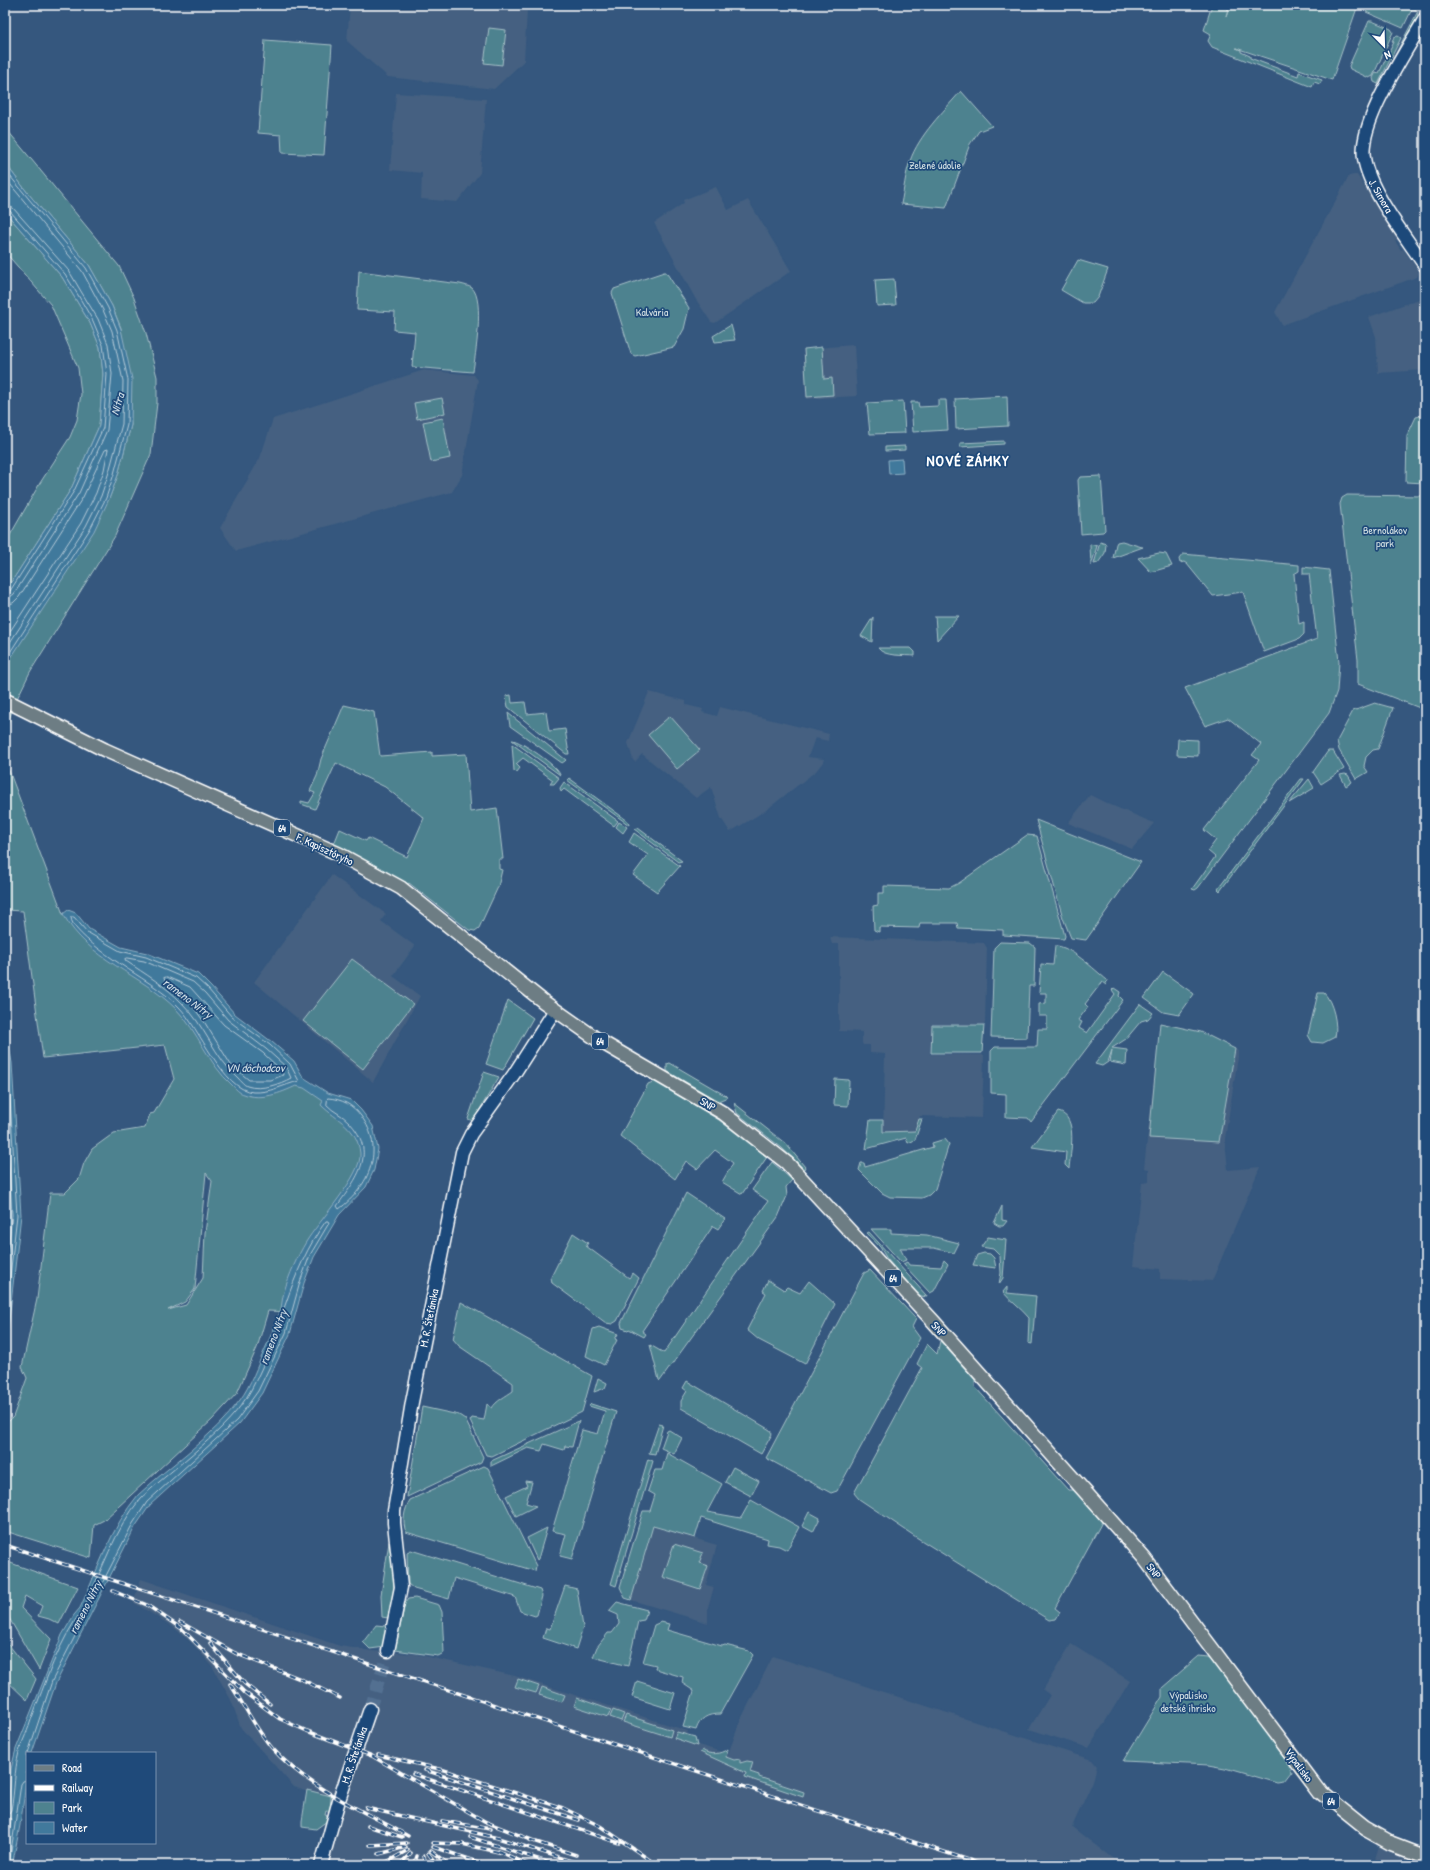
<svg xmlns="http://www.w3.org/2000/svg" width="1430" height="1870" font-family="'Patrick Hand',sans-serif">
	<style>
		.built { fill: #446081 }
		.green { fill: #4e828f; stroke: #a6c0c7; fill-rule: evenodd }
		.water { fill: #41799c; stroke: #8dafc4 }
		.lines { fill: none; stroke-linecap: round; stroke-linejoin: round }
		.shore { stroke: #b3c9d7; stroke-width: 1 }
		.secondary-tunnel { stroke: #537091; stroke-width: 12; stroke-dasharray: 12 6; stroke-linecap: butt }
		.secondary-casing { stroke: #fff; stroke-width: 15 }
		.primary-casing { stroke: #fff; stroke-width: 16 }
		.secondary { stroke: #1f4a7a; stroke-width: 12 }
		.primary { stroke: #6d7d84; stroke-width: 13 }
		.rail-casing { stroke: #fff; stroke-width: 3.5 }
		.rail { stroke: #1f4a7a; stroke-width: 2; stroke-dasharray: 6; stroke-linecap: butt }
		.labels { text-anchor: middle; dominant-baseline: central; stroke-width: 3.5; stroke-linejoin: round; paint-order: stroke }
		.shield { fill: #1f4a7a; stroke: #bcc9d7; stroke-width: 1 }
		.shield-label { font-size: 10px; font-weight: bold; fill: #fff }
		.park-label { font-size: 11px; fill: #d3e0e3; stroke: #1f4a7a }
		.street-label { font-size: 11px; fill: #fff; stroke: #1f4a7a }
		.water-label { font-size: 12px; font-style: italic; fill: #d0dee6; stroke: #1f4a7a }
		.district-label { font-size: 15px; font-weight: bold; letter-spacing: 1px; fill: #fff; stroke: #1f4a7a }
	</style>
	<rect width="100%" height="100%" fill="#35577e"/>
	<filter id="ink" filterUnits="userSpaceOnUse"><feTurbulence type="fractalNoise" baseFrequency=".025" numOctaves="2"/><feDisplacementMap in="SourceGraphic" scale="8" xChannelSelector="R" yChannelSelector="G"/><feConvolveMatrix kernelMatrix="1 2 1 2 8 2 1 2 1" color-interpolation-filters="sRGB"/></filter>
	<g filter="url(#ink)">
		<path class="built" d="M350 5H521V10L527 11 524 61 494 89 388 77 347 41Z
			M396 93 486 99 480 173 457 202 421 199 422 173 390 170Z
			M1354 175H1357L1399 239 1395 241 1401 250 1403 249 1418 270 1419 273 1417 277 1282 325 1275 312 1349 176Z
			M716 187 728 210 748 200 791 271 715 323 711 322 695 298 654 223 684 203 683 200Z
			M1425 297V370L1378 373 1376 337 1369 317Z
			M854 345 857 396 806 399 803 349Z
			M424 370 474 375 478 380 462 475 452 492 236 551 220 528 260 458 273 419Z
			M649 692 686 701V705L703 709 702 712 717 716 720 707 829 734 828 741 815 738 808 757 824 759 823 762 816 771 765 811 730 832 721 818 711 787 696 798 642 754 635 762 633 760 628 743Z
			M1090 795 1106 803 1154 823 1132 849 1068 823Z
			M332 875 386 914 381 921 415 946 393 976 420 996 373 1082 254 982Z
			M831 937 984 943 987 948 985 1024H932L930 1054 984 1055 982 1118 920 1116 915 1131 883 1132 885 1054 870 1053V1045H863L862 1043V1032L839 1031V944H832L830 938Z
			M1160 1023 1200 1031 1239 1051 1225 1139 1228 1170 1260 1167 1212 1281 1160 1279V1269L1133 1266 1142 1183 1149 1182V1169L1144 1168Z
			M653 1526 717 1545 706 1585 714 1587 708 1607V1623L631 1600Z
			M141 1579 340 1646 372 1651 416 1654 515 1676 688 1731 685 1741 728 1754 741 1719 773 1656 1092 1760 1097 1766 1093 1781 1072 1827 1121 1865H327L342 1805 294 1787 241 1728 231 1700 212 1666 192 1643 173 1627 133 1602Z
			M1071 1644 1130 1681 1089 1748 1029 1729 1050 1695 1043 1690Z
			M1380 1846 1425 1864V1865H1374Z"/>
		<path class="green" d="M1212 5H1229L1226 16 1230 5H1349L1357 8 1332 80 1236 48 1241 50V52L1250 56V58L1298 76 1299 72 1322 80 1320 84 1314 82 1312 87 1212 47 1208 41 1211 34 1204 30Z
			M1369 5H1402L1411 9 1404 5H1414L1416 10 1412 9 1403 28 1366 12Z
			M1418 11 1417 20 1381 85 1380 84Z
			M1369 21H1372L1391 29 1393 32 1373 76 1369 78 1350 69 1349 66Z
			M489 28 506 30 502 65 484 63Z
			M1398 36 1401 38 1378 84 1374 82 1373 78 1376 72 1379 73 1394 42 1392 41 1394 37Z
			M265 40 332 45 324 155 282 153 281 135 258 133Z
			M961 91 992 126 979 131 970 144 946 208 901 204C904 190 905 175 910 161 919 135 943 112 961 91Z
			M5 123 8 131 119 266 134 298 146 333 157 377V403L151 454 115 536 30 672 13 707 7 727 5 760 63 914 337 1107 361 1138 365 1157 311 1249 290 1312 268 1311 257 1348 237 1393 212 1420 104 1520 94 1525 91 1558 5 1531V1425L13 1417 27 1378 22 1367 37 1299 50 1193H65L79 1179 84 1163 92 1149 114 1133 145 1128 150 1114 154 1113 174 1079 165 1045 43 1058 23 911 5 910V667L109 499 118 475 131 425 121 328 112 306 89 265 27 192 5 163ZM206 1173 212 1181 205 1233 203 1278 186 1305 168 1310 185 1302 195 1289Z
			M5 212 62 277 90 323 100 347 103 374 99 426 71 489 5 592V544L40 483 70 437 77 420 81 394 78 368 51 305 5 252Z
			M1078 260 1108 269 1098 297 1093 303H1083L1061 290Z
			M359 271 460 284C464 285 469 286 472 288 485 300 475 355 473 372L412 367 415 332 394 330 395 312 357 310Z
			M664 272H666L689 308 684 329 674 347 635 356 631 354 612 293 614 289Z
			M894 279 896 305 877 306 875 280Z
			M731 325 735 340 715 342 713 336Z
			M822 347 824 379 832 378 833 395 807 397 804 349Z
			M1007 396 1008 426 956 429 955 399Z
			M442 398 445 413 417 419 414 403Z
			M938 400H946L948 430 913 432 911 402H918L919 407 938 406Z
			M903 401 905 433 870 434 867 403Z
			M1425 415V483L1406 482 1407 436 1416 417Z
			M443 418 450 458 431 462 423 422Z
			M1004 441V444L960 447V443Z
			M905 446V450L885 451V447Z
			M1101 476 1105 530 1103 532 1081 534 1078 480 1080 477Z
			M1347 495 1425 496V710L1358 684V660L1340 504 1342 498Z
			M1122 541 1142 547H1143L1113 558 1116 544 1117 542Z
			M1100 542 1106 544 1105 553 1098 563 1094 564Z
			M1090 544 1097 546 1091 566 1090 546Z
			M1159 553 1166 554 1172 566 1151 572 1138 558Z
			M1183 554 1299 565V571L1294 574 1299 624 1304 622V634L1299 639 1264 652 1243 592 1213 596 1187 564 1184 562 1180 563 1179 559Z
			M1303 567 1329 570 1339 662 1337 691 1329 713 1198 888 1195 890 1192 889 1215 857 1208 851 1216 840 1204 830 1259 760 1252 755 1261 744 1228 718 1205 726 1185 688 1317 639 1309 574H1303Z
			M935 616H959L937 640Z
			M873 617 872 642 861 636Z
			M878 648H911L915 652V656C904 655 884 657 878 648Z
			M511 695 512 703 525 702 527 714 546 712 549 731 565 729 569 754H566L508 707 506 696Z
			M1375 703 1393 708 1378 749 1373 750 1366 757 1364 766 1368 772 1356 779 1339 750 1337 741 1353 711Z
			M344 705 374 712 380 756 432 752V756L466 754 470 812 497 808 503 859H499V869L502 870 498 887 479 928 475 931 469 930 409 883 406 885 377 867 334 844 340 829 366 841 368 838 407 857 424 818 385 787 336 763 315 809 301 804V801L309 803 315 793 310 791 317 776 321 759Z
			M508 713 566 760 565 761 562 763 510 726Z
			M670 716 700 750 677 769 648 735Z
			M1178 739 1198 740V756L1177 755Z
			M512 740C520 740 559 767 560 775Z
			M512 744 559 778 554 784H550L553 780 523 758 516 764 520 768 517 772 514 771Z
			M1328 751H1333L1344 769 1321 784 1313 772Z
			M1345 774 1348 775 1352 782 1346 786 1340 775Z
			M569 778 628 821 629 825 567 780Z
			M1301 779H1304L1220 891 1218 889Z
			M1309 779 1314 788 1289 803Z
			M564 782 618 821 614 826 564 789 561 792 560 788Z
			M1036 820 1141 862 1086 940 1071 938 1063 918Z
			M619 822 627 827 623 833 616 827Z
			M638 828 682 861 678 862 634 829Z
			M634 833 680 866 657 892 633 875 648 855 629 842Z
			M1027 835 1037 836 1065 936 1064 939 1003 935V930L958 928 957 923H920L919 928 879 927V932L874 930 873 906 878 905V893H884V886L949 888 959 883Z
			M1000 942 1030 943 1035 947 1034 986H1029L1027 1038 991 1037 994 948Z
			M1055 946C1069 945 1095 970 1107 980L1106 985 1102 982 1085 1004 1088 1007 1078 1020 1082 1022 1079 1028 1087 1033 1115 994 1112 990 1114 988 1120 992 1119 996 1123 1000 1031 1122 1028 1118 1006 1117V1094L991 1093V1051L995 1047H1037L1038 1029H1047V1016H1039V1004L1046 1003V993H1039L1041 964 1053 965Z
			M352 959 413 1004 363 1069 303 1021Z
			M1163 972 1194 994 1179 1015 1163 1012 1144 998Z
			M1318 993H1324C1333 1002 1338 1025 1335 1037L1323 1043 1312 1042 1308 1035Z
			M508 1000 533 1018 503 1070 486 1064Z
			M1140 1004 1153 1013 1148 1019 1141 1021 1126 1039 1112 1048 1127 1050 1126 1065 1110 1062 1112 1050 1108 1062 1102 1066 1095 1064Z
			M1160 1023 1201 1032 1235 1049 1219 1142 1149 1138Z
			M932 1025H984L982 1053H931Z
			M670 1063 728 1097 718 1101 667 1071V1064Z
			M484 1072 499 1077 473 1121 468 1119Z
			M835 1079 849 1080 848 1106 834 1105Z
			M655 1081 719 1120 767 1157 742 1194 722 1182 733 1163 715 1150 697 1169 686 1161 675 1179 620 1136 648 1084Z
			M734 1103 786 1144 805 1167 804 1169 782 1148 737 1113Z
			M1058 1112C1079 1116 1070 1154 1069 1169L1065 1165 1066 1152 1032 1147Z
			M919 1119H922L915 1140 908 1143 906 1138 866 1149 870 1120H883V1132L915 1131Z
			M945 1139 949 1144 935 1189 929 1195 922 1198 890 1197 882 1193 859 1170 861 1163H864L865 1167 933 1147 932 1143Z
			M772 1162 792 1180 786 1187 787 1196 778 1217 660 1381 659 1380 650 1345 664 1353 768 1201 752 1190Z
			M686 1193 725 1219 718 1229 713 1226 642 1331 646 1334 644 1337 629 1329 628 1330 622 1328 621 1323Z
			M1002 1206V1220L1007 1221 1003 1226H999L994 1223Z
			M871 1229H891V1233L927 1235 959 1243 954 1253 934 1248H900L906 1260 901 1262Z
			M869 1232 926 1295 927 1297 921 1296 916 1292 887 1259 880 1247 867 1233Z
			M573 1233 588 1243 586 1246 629 1278 633 1273 639 1278 617 1321 612 1324 606 1323 552 1283 551 1277Z
			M988 1237 1006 1240 1003 1278 999 1284 1001 1273 1000 1256 993 1249 981 1247Z
			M984 1253 990 1254 994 1258 996 1268 973 1265 977 1255Z
			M944 1260 948 1264 934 1291 930 1293 903 1264 907 1262 909 1265 941 1267Z
			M870 1270 916 1319 912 1327 920 1338 837 1491 831 1493 766 1458 864 1273Z
			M768 1280 784 1290 787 1287 800 1293 809 1281 835 1304 805 1364 759 1340 747 1330 766 1293 763 1291Z
			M1007 1287V1293L1036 1296 1032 1344 1028 1343 1029 1318C1021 1308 1011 1302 1003 1292Z
			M461 1302 592 1376 582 1412 492 1456 486 1455 470 1421 472 1418 484 1420 487 1404 492 1408C496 1401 506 1396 513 1391V1383L459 1346 453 1339Z
			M599 1327 618 1334 615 1339 617 1340 604 1365 586 1356 593 1329Z
			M940 1341 975 1380V1387L1068 1490H1074L1102 1522 1055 1608 1060 1612 1056 1619 1049 1620 916 1537 859 1499 854 1493 922 1368 917 1364 927 1344 937 1354Z
			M598 1378 607 1383 605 1388 594 1392Z
			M687 1381 770 1430 772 1434 761 1454 681 1408V1401L687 1391 683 1388Z
			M591 1404 616 1412 572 1559 560 1556 566 1534 552 1531 582 1430 598 1434 605 1411 589 1406Z
			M422 1407 459 1415 465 1419 483 1457 481 1462 407 1497Z
			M579 1421 572 1447 565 1446 564 1450 544 1444 541 1451 528 1448 491 1466V1461Z
			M659 1424 663 1425 655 1454 649 1453Z
			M669 1430 682 1438 674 1454 661 1448 667 1431Z
			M667 1453 722 1484 707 1512 741 1518 751 1500 799 1527 787 1550 779 1546 767 1544 768 1539 701 1518 695 1538 653 1526 631 1600 625 1598 620 1587 643 1511H650L655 1495 648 1491 655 1470H662Z
			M648 1459 653 1461 616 1586 611 1584Z
			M484 1466 488 1468 536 1566 535 1571 406 1532C402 1522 404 1510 410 1500Z
			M733 1467 759 1481 751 1496 725 1482Z
			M525 1481 532 1482 526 1503 536 1506 516 1516 506 1496 527 1486Z
			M809 1512 820 1518 813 1532 802 1526Z
			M547 1528 538 1559 537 1560 527 1538Z
			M389 1542C394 1569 396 1589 391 1616L388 1618 382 1617 381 1595Z
			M674 1544 703 1553 699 1563 708 1566 700 1589 663 1577Z
			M411 1550 540 1590 542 1596 537 1615 535 1616 520 1611 515 1597 454 1578 449 1599 414 1589 408 1584 407 1552Z
			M5 1561 78 1587 59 1624 49 1619 38 1616 42 1606 25 1596 21 1608 51 1639 39 1670 5 1611Z
			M565 1586 577 1589 583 1627 576 1649 543 1638 546 1628 550 1629Z
			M415 1598 439 1605 442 1612 444 1653 438 1656 395 1650 405 1603 408 1599Z
			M617 1602 647 1610 644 1620 638 1621 628 1666 593 1657 597 1647 608 1633H612L619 1624 618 1615 609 1611Z
			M661 1622 669 1624 667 1630 722 1646 725 1645 749 1651 753 1655 720 1714C707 1714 700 1718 696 1730L683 1727 694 1691 682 1683 683 1677 655 1669 656 1665 643 1662 654 1625Z
			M376 1625 386 1626 389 1630 385 1647 370 1649 363 1642Z
			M5 1640 36 1679 27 1700 5 1679Z
			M1199 1656 1208 1657 1213 1660 1290 1765 1292 1773 1285 1782 1278 1783 1226 1768 1209 1765 1123 1761 1162 1697V1688Z
			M518 1679 539 1686 536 1693 515 1687Z
			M637 1681 675 1693 670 1709 632 1697Z
			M542 1687 565 1695 562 1702 539 1695Z
			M577 1698 611 1710 608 1717 574 1706Z
			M613 1710 624 1714 621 1721 610 1717Z
			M626 1715 672 1730 670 1737 623 1722Z
			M677 1732 695 1737 697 1746 674 1738Z
			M728 1749 726 1757 734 1760 740 1759V1763L747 1761 753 1762 750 1772 759 1775V1777L804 1792 803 1797 745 1777 746 1773 700 1752 702 1750C711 1756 720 1754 728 1749Z
			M307 1790 331 1796C330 1802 332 1808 330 1812L326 1811 325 1815 329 1816 327 1821 316 1829 302 1827V1821Z"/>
		<path class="water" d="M5 163 27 192 89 265 112 306 121 329 132 379 131 425 118 475 109 499 94 531 5 667V592L71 489 99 426 103 374 100 347 90 323 62 277 5 212Z
			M902 459 903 473 889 474 888 460Z
			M68 910 76 913 89 929 121 947 147 953 198 974 211 987 235 1014 272 1042 294 1061 303 1077 328 1093 351 1100 361 1110 373 1126 378 1149 374 1170 366 1187 339 1215 314 1257 304 1283 290 1334 262 1393 240 1423 150 1505 135 1527 56 1683 32 1753H27C27 1790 20 1829 12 1865H5V1818L9 1799 11 1769 16 1749 62 1635 74 1615 80 1608C98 1570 111 1527 138 1495 171 1464 213 1437 240 1400 251 1385 257 1366 265 1349 270 1337 276 1325 280 1312 282 1306 282 1298 284 1292 289 1275 297 1257 306 1242 318 1222 363 1174 360 1153 357 1126 337 1121 321 1105L323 1101 304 1088 296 1086C281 1093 261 1101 244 1094 239 1093 235 1088 232 1085 207 1063 199 1032 176 1009 140 973 89 961 63 914Z
			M5 1022 12 1063 21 1215 8 1329 5 1339Z"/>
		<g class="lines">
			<path class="shore" d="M5 170 86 268 108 308 117 330 128 380 127 425 114 474 106 498 90 529 5 660
				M5 178 82 271 103 310 112 331 123 381 122 424 109 472 101 496 86 526 5 650
				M5 205 13 208 69 271 82 293 98 319 108 344 112 374 107 430 79 493 14 594 10 597 5 598
				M5 210 10 211 65 274 78 295 93 321 103 345 107 374 103 428 74 491 10 591 5 593
				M5 604 13 603 19 597 83 497 105 450 108 449 104 470 96 493 81 523 5 639
				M71 917H74L87 932 120 951 146 957 196 978 208 989 232 1017 270 1045 290 1064 299 1081C283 1085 270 1093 253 1092 223 1090 199 1027 179 1007 172 999 163 993 155 987 140 976 69 935 71 917Z
				M127 958 144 961 193 982 205 993 228 1020 266 1049 286 1067 291 1078C280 1084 261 1091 247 1086 244 1085 241 1081 238 1078 214 1057 205 1025 182 1003 166 986 145 974 126 961L125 959Z
				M167 977 190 987 224 1025 263 1053 282 1071 283 1075 271 1080H249L231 1065 205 1023 188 1000 165 981 164 978Z
				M5 1047 8 1064 17 1215 5 1321
				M328 1098C342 1099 353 1105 361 1116 386 1149 369 1187 339 1209L337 1206C357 1178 378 1153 349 1122 343 1115 333 1112 327 1105Z
				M5 1099 12 1215 5 1275
				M5 1813H9L11 1810C15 1790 14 1771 19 1752 22 1741 28 1731 31 1720 45 1683 59 1641 83 1609 102 1572 114 1530 141 1498 175 1466 230 1429 251 1390 281 1335 288 1272 326 1221H328L329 1223 310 1255 300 1282 286 1333 258 1391 237 1420 147 1502 132 1525 52 1681 28 1753
				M5 1818H10L11 1820 5 1856
				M9 1865 21 1784 23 1781 27 1780"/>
			<path class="secondary-tunnel" d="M370 1709 388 1651"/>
			<g class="secondary-casing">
				<path id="secondary" d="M1425 18C1407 51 1358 122 1364 158 1369 191 1406 237 1425 266
					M388 1651 401 1587 394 1523V1511L412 1402 462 1152 471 1134 514 1074 555 1010
					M321 1865 339 1800 370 1709"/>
			</g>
			<g class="primary-casing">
				<path id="primary" d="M5 700 105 750 339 854 401 888 544 1002 598 1040 723 1113 787 1163 933 1321 1144 1558 1320 1792 1366 1829 1391 1843 1425 1856"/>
			</g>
			<use href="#secondary" class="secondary"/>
			<use href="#primary" class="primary"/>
			<g class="rail-casing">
				<path id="rail" d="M5 1545 984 1865
					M113 1591 147 1605 182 1629 244 1692 280 1719 307 1731 372 1756 486 1822 534 1841
					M180 1622 235 1653 303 1680 340 1698
					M210 1643 245 1684 270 1704
					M230 1684C245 1706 255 1728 272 1748 306 1787 364 1811 408 1836
					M378 1755 444 1770 563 1808 600 1826 657 1865
					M425 1770 579 1820
					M413 1774 619 1843
					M366 1808 498 1838 574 1862
					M442 1821 491 1829
					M368 1826 402 1837
					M470 1837 556 1865
					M530 1840 576 1855
					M433 1843 462 1844 503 1853
					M370 1845 407 1843
					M433 1847 487 1865
					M431 1851 449 1865
					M498 1851 529 1865
					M428 1853 437 1865
					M379 1854 406 1847
					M424 1856 426 1865
					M385 1863 408 1850
					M399 1865 411 1853
					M414 1865 417 1856
					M606 1865H608"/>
			</g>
			<use href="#rail" class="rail"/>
		</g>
	</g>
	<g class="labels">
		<g class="shield">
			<rect x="274" y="820" width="16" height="16" rx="3"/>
			<rect x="592" y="1033" width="16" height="16" rx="3"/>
			<rect x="885" y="1270" width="16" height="16" rx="3"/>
			<rect x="1323" y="1793" width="16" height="16" rx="3"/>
		</g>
		<g class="shield-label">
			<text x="282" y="828">64</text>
			<text x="600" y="1041">64</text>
			<text x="893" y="1278">64</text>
			<text x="1331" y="1801">64</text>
		</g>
		<g class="park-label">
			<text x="935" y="165">Zelené údolie</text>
			<text x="652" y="312">Kalvária</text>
			<text x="1385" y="530">Bernolákov<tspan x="1385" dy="13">park</tspan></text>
			<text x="1188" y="1695">Výpalisko<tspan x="1188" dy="13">detské ihrisko</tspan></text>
		</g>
		<g class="street-label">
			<text transform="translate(1381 196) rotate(60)">J. Simora</text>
			<text transform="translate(325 849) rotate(25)">F. Kapisztóryho</text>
			<text transform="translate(708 1104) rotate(31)">SNP</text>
			<text transform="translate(429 1318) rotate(-79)">M. R. Štefánika</text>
			<text transform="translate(939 1329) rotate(48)">SNP</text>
			<text transform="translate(1154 1571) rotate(52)">SNP</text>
			<text transform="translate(354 1755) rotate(-71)">M. R. Štefánika</text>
			<text transform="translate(1299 1765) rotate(54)">Výpalisko</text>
		</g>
		<g class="water-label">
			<text transform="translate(117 404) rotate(-74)">Nitra</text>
			<text transform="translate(188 998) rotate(37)">rameno Nitry</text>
			<text x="255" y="1067">VN dôchodcov</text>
			<text transform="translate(273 1337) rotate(-69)">rameno Nitry</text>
			<text transform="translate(85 1607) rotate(-63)">rameno Nitry</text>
		</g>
		<g class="district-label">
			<text x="968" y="460">NOVÉ ZÁMKY</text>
		</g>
	</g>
	<rect width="1430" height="1870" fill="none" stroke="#1f4a7a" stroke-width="20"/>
	<rect x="10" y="10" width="1410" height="1850" fill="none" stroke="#fff" stroke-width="1.5" filter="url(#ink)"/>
	<rect x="26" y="1752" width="130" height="92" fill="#1f4a7a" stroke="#7992af"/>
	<rect x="34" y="1765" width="20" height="6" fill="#6d7d84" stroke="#7992af"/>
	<text x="62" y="1772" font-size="12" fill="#ffffff">Road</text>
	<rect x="34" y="1785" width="20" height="6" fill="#ffffff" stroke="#7992af"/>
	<text x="62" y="1792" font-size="12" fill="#ffffff">Railway</text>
	<rect x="34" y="1802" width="20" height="12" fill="#4e828f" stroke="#7992af"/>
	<text x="62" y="1812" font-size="12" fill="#ffffff">Park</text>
	<rect x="34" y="1822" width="20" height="12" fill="#41799c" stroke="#7992af"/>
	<text x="62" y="1832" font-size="12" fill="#ffffff">Water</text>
	<g transform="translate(1384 46) rotate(157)" stroke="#1f4a7a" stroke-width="3" paint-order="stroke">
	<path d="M0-3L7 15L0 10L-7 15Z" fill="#ffffff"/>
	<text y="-6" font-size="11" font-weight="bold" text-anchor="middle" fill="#ffffff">N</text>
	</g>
</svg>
